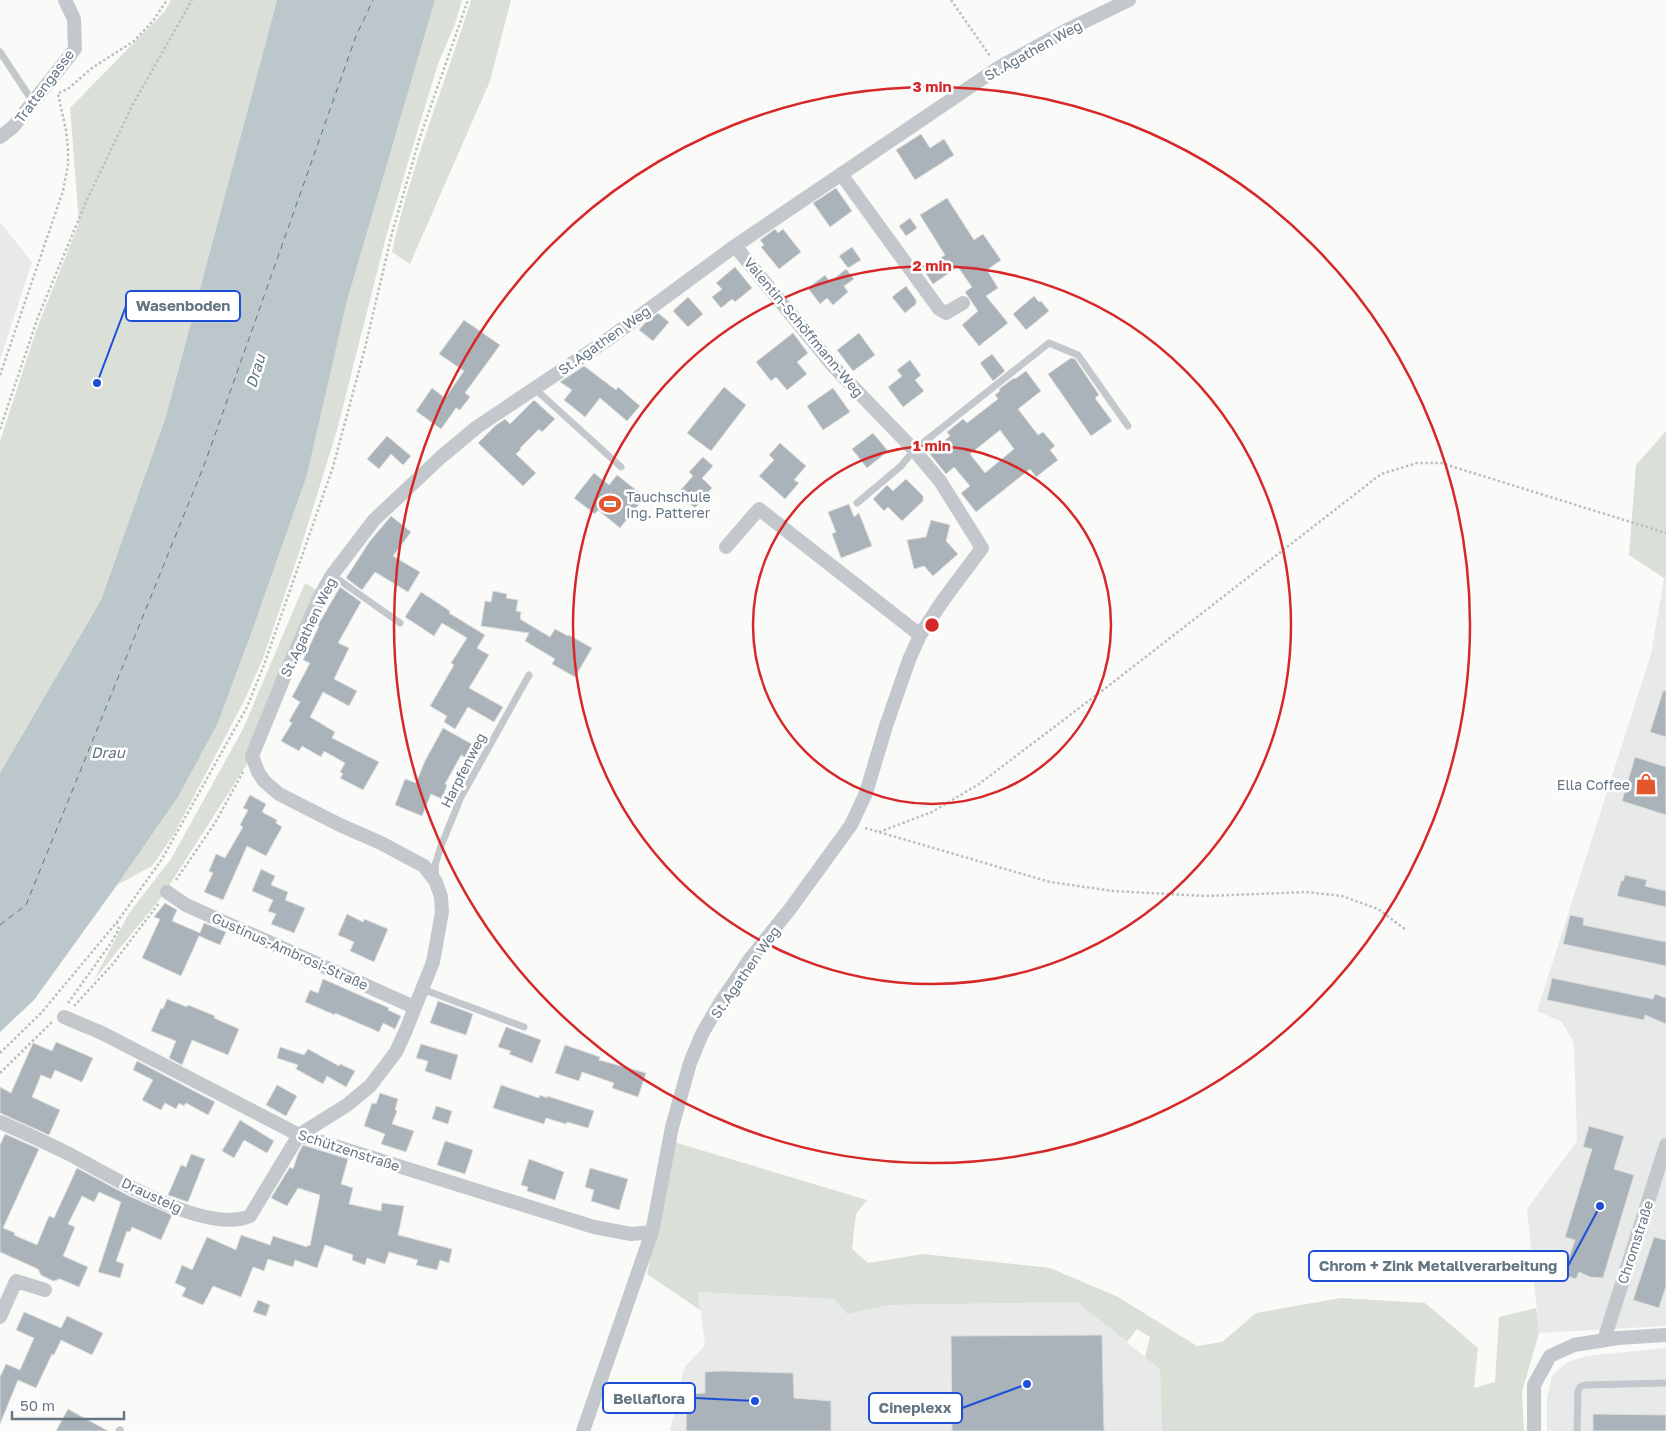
<svg xmlns="http://www.w3.org/2000/svg" width="1666" height="1431" font-family="'Golos Text',sans-serif">
	<style>
		.built { fill: #e8e9e9 }
		.green { fill: #dadfd7 }
		.water { fill: #bbc7cb }
		.lines { fill: none; stroke-linecap: round; stroke-linejoin: round }
		.ferry { stroke: #60757c; stroke-width: 1; stroke-dasharray: 6 5; stroke-linecap: butt }
		.building { fill: #aab3b9; stroke: #dcdcda; fill-rule: evenodd }
		.path { stroke: #bbbfc2; stroke-width: 2.5; stroke-dasharray: 2.5 2.5; stroke-linecap: butt }
		.service { stroke: #c3c8cc; stroke-width: 7 }
		.minor { stroke: #c3c8cc; stroke-width: 14 }
		.ring { fill: none; stroke: #d62828; stroke-width: 2.5 }
		.labels { text-anchor: middle; dominant-baseline: central; stroke-width: 5; stroke-linejoin: round; paint-order: stroke }
		.street-label { font-size: 14px; fill: #657683; stroke: #fff }
		.poi-label { font-size: 14px; fill: #657683; stroke: #fff; text-anchor: start }
		.water-label { font-size: 15px; font-style: italic; fill: #60757c; stroke: #fff }
		.centre { fill: #d62828; stroke: #fff; stroke-width: 2.5 }
		.ring-label { font-size: 15px; text-anchor: middle; font-weight: bold; fill: #d62828; stroke: #fff; stroke-width: 5; stroke-linejoin: round; paint-order: stroke }
		.leader { fill: none; stroke: #1d4ed8; stroke-width: 2 }
		.callout-dot { fill: #1d4ed8; stroke: #fff; stroke-width: 2 }
		.callout { fill: #fff; stroke: #1d4ed8; stroke-width: 2 }
		.callout-label { font-size: 15px; text-anchor: middle; font-weight: bold; fill: #657683 }
	</style>
	<rect width="100%" height="100%" fill="#fafaf8"/>
	<path class="built" d="M0 222 32 262 0 360Z
		M1666 577V1326L1539 1333 1527 1209 1577 1141 1574 1043 1562 1022 1537 1011 1651 654 1664 578Z
		M698 1292 834 1299 847 1314 889 1305 1077 1302 1160 1369 1162 1431H670L684 1368 705 1345Z
		M1666 1348V1431H1547V1397L1552 1376 1566 1363 1586 1356Z"/>
	<path class="green" d="M171 0H277L166 416 101 600 0 773V441L36 331 79 223 70 108 165 11Z
		M435 0H462L455 24 438 64 409 159 386 237 337 430 300 550 262 661 244 701 174 834 152 866 117 885 178 797 218 723 251 634 307 475 347 301Z
		M471 0H511L490 81 410 264 392 252C411 166 445 84 471 0Z
		M1666 431V577L1664 578 1629 555 1636 465Z
		M305 583 318 591 248 752 247 764 163 895 94 980 129 913 171 859 243 729Z
		M674 1142 867 1200 856 1214 852 1249 868 1263 923 1254 1050 1268 1118 1297 1197 1346 1222 1342 1256 1313 1341 1298 1425 1303 1478 1348 1474 1388 1495 1382 1499 1317 1536 1308 1539 1333 1522 1392 1524 1431H1162L1160 1369 1145 1357 1150 1337 1137 1329 1127 1342 1077 1302 889 1305 847 1314 834 1299 698 1292 700 1310 647 1274Z"/>
	<path class="water" d="M277 0H435L347 301 307 475 251 634 218 723 178 797 117 885 34 1000 0 1032V773L101 600 166 416Z"/>
	<g class="lines">
		<path class="ferry" d="M0 925 26 905 205 463 356 36 373 0"/>
	</g>
	<path class="building" d="M921 134 930 148 944 139 954 155 915 180 896 150Z
		M836 188 852 211 830 227 813 203Z
		M947 198 974 240 983 234 1001 260 987 270 998 288 986 296 1008 323 979 346 962 325 978 311 965 292 972 287 958 267 933 284 923 269 945 255 920 215Z
		M910 218 917 228 906 236 899 226Z
		M775 229 778 233 783 229 801 252 779 269 761 247 764 245 760 240Z
		M852 247 861 260 848 268 839 256Z
		M735 267 752 288 735 302 732 299 721 308 712 297 722 289 716 283Z
		M846 269 854 279 844 286 848 292 833 305 827 298 820 304 808 288 825 275 830 282Z
		M906 286 916 300V304L905 313 892 297Z
		M1034 296 1039 302 1041 301 1049 311 1026 330 1013 314Z
		M688 297 703 314 688 327 673 311Z
		M658 313 669 322 653 341 639 330 644 324Z
		M464 320 500 345 465 393 470 397 460 410 456 408 441 429 416 411 432 388 445 398 464 371 439 354Z
		M793 333 808 353 797 362 807 374 787 390 776 377 771 381 756 362Z
		M859 333 875 355 853 371 837 350Z
		M992 354 1005 371 993 381 980 363Z
		M1071 358 1075 359 1099 395 1095 398 1112 421 1091 436 1048 374Z
		M910 360 921 375 915 380 924 391 903 407 888 387 902 376 897 370Z
		M584 366 616 390 618 387 640 406 627 421 600 398 585 417 564 400 572 390 560 382Z
		M1026 371 1041 391 1018 409 1038 435 1043 432 1055 446 1050 450 1058 460 1036 477 1030 469 976 512 961 493 970 486 954 467 946 474 929 453 950 436 947 432 963 419 967 423 998 399 995 395 1000 391 999 389 1014 378 1015 379ZM1000 430 1014 449 985 473 970 454Z
		M724 387 746 405 711 451 687 433Z
		M833 388 850 412 823 430 807 406Z
		M534 400 555 419 542 432 539 429 520 448 521 449 516 454 536 473 523 486 478 443 495 426 505 419 510 424Z
		M873 433 888 451 867 468 852 449Z
		M387 436 411 456 403 465 391 454 379 469 367 459Z
		M780 443 806 466 794 480 799 483 785 499 759 476 774 460 769 455Z
		M703 457 713 466 702 478 712 488 695 508 678 493 693 476 689 472Z
		M594 473 609 485 617 475 645 497 620 528 598 510 595 514 574 498Z
		M906 479 923 496V501L902 521 888 507 884 511 873 499 887 485 893 491Z
		M849 504 854 517 859 513 872 546 841 558 832 534 836 532 828 512Z
		M391 516 411 532 393 556 420 572 408 592 375 572 362 590 346 578 370 541Z
		M931 520 950 525 946 541 958 554 933 576 924 566 914 569 907 540 926 537Z
		M340 587 361 602 338 643 349 648 334 679 357 691 349 706 323 692 310 717 335 732 332 738 379 762 363 790 340 778 343 774 340 772 345 763 324 751 321 757 302 746 299 751 281 741 292 723 289 721 300 702 292 697 310 663 303 660 319 626 318 625Z
		M493 591 507 594 506 598 518 600 516 611 521 612 520 619 550 637 555 629 568 636 569 635 592 648 575 677 552 664 555 659 525 641 529 633 481 626 485 601 491 602Z
		M421 592 450 611 449 613 485 635 477 648 489 655 469 688 503 707 494 722 468 707 455 729 444 722 447 716 430 706 454 665 451 663 467 638 442 623 434 636 405 617Z
		M1663 691H1666V737L1650 732Z
		M443 728 479 748 472 761 461 755 445 784 447 785 442 799 431 794 422 816 395 805 405 779 416 783 425 761Z
		M1635 757 1666 767V815L1622 801Z
		M250 795 266 804 262 812 277 820 276 823 282 827 266 856 247 846 223 900 204 892 213 873 209 871 216 854 225 858 243 827 240 825 248 810 243 808Z
		M261 869 275 876 271 885 288 892 285 900 305 908 294 933 271 924 276 914 268 911 273 900 252 891Z
		M1625 875 1647 880 1645 886 1666 891V907L1617 896 1621 881H1623Z
		M165 903 177 910 172 921 200 933 204 923 226 932 220 945 199 936 181 976 142 958 160 919 154 917Z
		M347 914 363 922 364 919 388 929 374 962 350 951 354 942 338 935Z
		M1570 915 1584 918 1583 925 1666 942V966L1563 944Z
		M1552 978 1653 999 1655 994 1666 998V1024L1645 1015 1644 1020 1547 1000Z
		M323 979 389 1008 388 1010 401 1016 395 1029 383 1023 379 1032 335 1013V1015L305 1002 310 990 318 993Z
		M167 999 187 1007 188 1005 215 1016 214 1018 239 1029 228 1055 192 1040 182 1065 169 1058 176 1041 151 1031 161 1008 163 1009Z
		M438 1001 473 1014 466 1035 430 1023Z
		M506 1027 541 1040 532 1063 509 1054 511 1051 498 1047Z
		M56 1042 93 1058 82 1082 55 1070 51 1079 41 1075 32 1097 60 1110 49 1135 0 1113V1087L11 1093 33 1043 52 1051Z
		M421 1044 458 1055 451 1080 425 1071 428 1061 416 1058Z
		M565 1045 600 1057 599 1060 646 1073 638 1097 612 1088 614 1083 582 1072 579 1081 555 1073Z
		M280 1047 304 1055 308 1049 339 1066 340 1064 355 1071 346 1087 327 1076 323 1084 296 1069 298 1065 277 1058Z
		M137 1061 215 1102 208 1115 186 1103 184 1106 179 1103 176 1109 165 1103 161 1110 142 1100 153 1080 133 1070Z
		M277 1085 297 1096 286 1116 266 1105Z
		M501 1085 539 1098 540 1095 547 1098V1096L594 1111 588 1128 567 1122 566 1124 546 1118 544 1124 493 1108Z
		M380 1093 398 1099 395 1110 397 1111 392 1124 414 1131 406 1152 381 1144 385 1134 364 1126 372 1103 376 1104Z
		M436 1106 452 1111 448 1124 432 1119Z
		M240 1120 274 1141 267 1153 244 1140 234 1158 222 1151Z
		M1589 1126 1624 1136 1614 1169 1634 1175 1603 1278 1590 1277 1579 1272 1576 1279 1563 1275 1575 1240 1565 1237 1592 1149 1583 1147Z
		M5 1134 39 1149 3 1228 15 1233 14 1235 37 1245 49 1216 54 1218 77 1168 129 1196 172 1215 161 1240 132 1227 130 1232 127 1231 116 1261 124 1264 120 1278 98 1272 121 1202 99 1192 94 1202 82 1196 68 1224 75 1227 63 1256 88 1267 79 1287 60 1279 53 1281 41 1275 38 1269 0 1252V1145Z
		M445 1141 473 1150 465 1174 437 1165Z
		M303 1145 348 1159 341 1184 353 1188 349 1204 381 1211 382 1203 404 1206 398 1235 452 1249 449 1263 440 1260 437 1270 416 1265 418 1260 389 1252 385 1264 367 1258 365 1265 352 1260 353 1255 325 1245 317 1268 295 1260 293 1267 268 1259 264 1271 253 1267 241 1297 213 1286 203 1305 182 1296 186 1288 175 1283 182 1265 192 1270 207 1237 236 1250 241 1235 270 1245 273 1236 307 1247 308 1245 310 1246 320 1195 298 1188 287 1206 271 1198 290 1167 293 1169 298 1154Z
		M191 1154 205 1159 188 1202 168 1195 181 1165 186 1167Z
		M529 1159 564 1172 555 1200 527 1191 528 1187 521 1185Z
		M590 1168 628 1179 619 1210 591 1201 594 1190 585 1187Z
		M1654 1237 1666 1240V1286L1659 1308 1633 1300Z
		M258 1300 270 1305 266 1316 253 1312Z
		M24 1312 61 1328 67 1316 103 1333 92 1355 61 1340 54 1355 52 1354 36 1388 18 1380 0 1424V1377L6 1364 20 1370 34 1338 16 1330Z
		M1102 1335 1104 1431H952L951 1336Z
		M722 1371 793 1373 794 1398 831 1401V1431H686L687 1394 705 1393V1372Z
		M68 1409 108 1431H56Z
		M1593 1414 1666 1415V1431H1593Z"/>
	<g class="lines">
		<path class="path" d="M951 0 990 56
			M59 93 69 88 92 68 134 41 153 21 167 0
			M0 375 63 191 68 165V149L66 130 58 94
			M0 429 38 317 86 202 132 106 192 0
			M865 828 1050 882 1113 891 1206 896 1306 892 1342 896 1378 909 1406 930
			M879 832 932 812 979 784 1107 687 1381 474 1417 463H1441L1666 533
			M176 880 215 823 243 772
			M68 1003 111 943 119 929 117 922
			M74 1006 112 965 159 903
			M0 1053 42 1012 117 922 162 859 247 707 264 665 333 467 365 348 392 233 420 137 468 0
			M0 1073 52 1022"/>
		<path class="service" d="M0 52 33 102
			M534 388 621 467
			M857 503 901 466 914 450 1049 343 1078 355 1128 426
			M332 575 400 623
			M436 879 435 865 441 846 461 797 529 675
			M422 989 524 1027
			M119 1431 120 1430
			M1577 1431 1578 1392 1580 1387 1585 1385 1666 1383"/>
		<path class="minor" d="M0 137 13 127 75 49 74 19 65 0
			M841 174 939 309 946 313 963 303
			M726 547 759 509 920 635
			M167 892 186 905 414 1007
			M64 1017 102 1033 299 1135 594 1227 631 1234 652 1232
			M0 1122C23 1132 47 1143 69 1154 111 1176 205 1235 250 1216L299 1135 347 1105 370 1086 396 1052 406 1030 433 962 442 912 441 897 436 882 424 866 381 843 340 825 279 794 264 781 258 772 252 756 285 675 320 596 332 575 374 520 441 457 477 427 607 340 735 246 998 68 1069 29 1129 0
			M0 1317 16 1281 45 1290
			M1604 1340 1666 1145
			M583 1431 652 1232 672 1127 690 1063 702 1034 720 1003 750 959 790 909 851 825 866 793 886 726 909 660 920 635 944 599 982 548 940 481 914 450 834 367 735 246
			M1534 1431V1385L1550 1356 1574 1345 1618 1338 1666 1335"/>
	</g>
	<g class="ring">
		<circle cx="932" cy="625" r="179"/>
		<circle cx="932" cy="625" r="359"/>
		<circle cx="932" cy="625" r="538"/>
	</g>
	<defs>
		<g id="stadium-bare" transform="scale(1.725)"><path d="M0-5a6.5 5 0 1 0 0 10a6.5 5 0 1 0 0-10ZM-3.5-1.8h7v3.6h-7Z" fill="#e4572e" stroke="#fff" stroke-width="2.5" paint-order="stroke"/></g>
		<g id="shop-bare" transform="scale(1.725)"><path d="M-5-2.5h2.3a2.7 3.5 0 0 1 5.4 0H5L5.5 6h-11ZM-1.5-2.5h3a1.5 2.3 0 0 0-3 0Z" fill="#e4572e" stroke="#fff" stroke-width="2.5" paint-order="stroke"/></g>
	</defs>
	<g fill-rule="evenodd">
		<use href="#stadium-bare" x="610" y="504"/>
		<use href="#shop-bare" x="1646" y="784"/>
	</g>
	<g class="labels">
		<g class="street-label">
			<text transform="translate(1033 50) rotate(-29)">St.Agathen Weg</text>
			<text transform="translate(44 86) rotate(-53)">Trattengasse</text>
			<text transform="translate(804 327) rotate(50)">Valentin-Schöffmann-Weg</text>
			<text transform="translate(604 340) rotate(-35)">St.Agathen Weg</text>
			<text transform="translate(308 627) rotate(-64)">St.Agathen Weg</text>
			<text transform="translate(463 770) rotate(-63)">Harpfenweg</text>
			<text transform="translate(290 951) rotate(24)">Gustinus-Ambrosi-Straße</text>
			<text transform="translate(745 972) rotate(-55)">St.Agathen Weg</text>
			<text transform="translate(349 1150) rotate(18)">Schützenstraße</text>
			<text transform="translate(152 1195) rotate(25)">Drausteig</text>
			<text transform="translate(1635 1242) rotate(-72)">Chromstraße</text>
		</g>
		<g class="poi-label">
			<text x="626" y="496">Tauchschule<tspan x="626" dy="16">Ing. Patterer</tspan></text>
			<text x="1630" y="784" text-anchor="end">Ella Coffee</text>
		</g>
		<g class="water-label">
			<text transform="translate(255 371) rotate(-73)">Drau</text>
			<text x="108" y="752">Drau</text>
		</g>
	</g>
	<circle cx="932" cy="625" r="8" class="centre"/>
	<g class="ring-label">
		<text x="932" y="92">3 min</text>
		<text x="932" y="271">2 min</text>
		<text x="932" y="451">1 min</text>
	</g>
	<path class="leader" d="M97 383L126 306M1600 1206L1568 1266M755 1401L695 1398M1027 1384L962 1408"/>
	<g class="callout-dot">
		<circle cx="97" cy="383" r="5"/>
		<circle cx="1600" cy="1206" r="5"/>
		<circle cx="755" cy="1401" r="5"/>
		<circle cx="1027" cy="1384" r="5"/>
	</g>
	<g class="callout">
		<rect x="126" y="291" width="114" height="30" rx="5"/>
		<rect x="1309" y="1251" width="259" height="30" rx="5"/>
		<rect x="603" y="1383" width="92" height="30" rx="5"/>
		<rect x="869" y="1393" width="93" height="30" rx="5"/>
	</g>
	<g class="callout-label">
		<text x="183" y="311">Wasenboden</text>
		<text x="1438" y="1271">Chrom + Zink Metallverarbeitung</text>
		<text x="649" y="1404">Bellaflora</text>
		<text x="915" y="1413">Cineplexx</text>
	</g>
	<path d="M12 1411v8h112v-8" fill="none" stroke="#657683" stroke-width="2.5"/>
	<text x="20" y="1411" font-size="15" fill="#657683" stroke="#ffffff" stroke-width="4" paint-order="stroke">50 m</text>
</svg>
